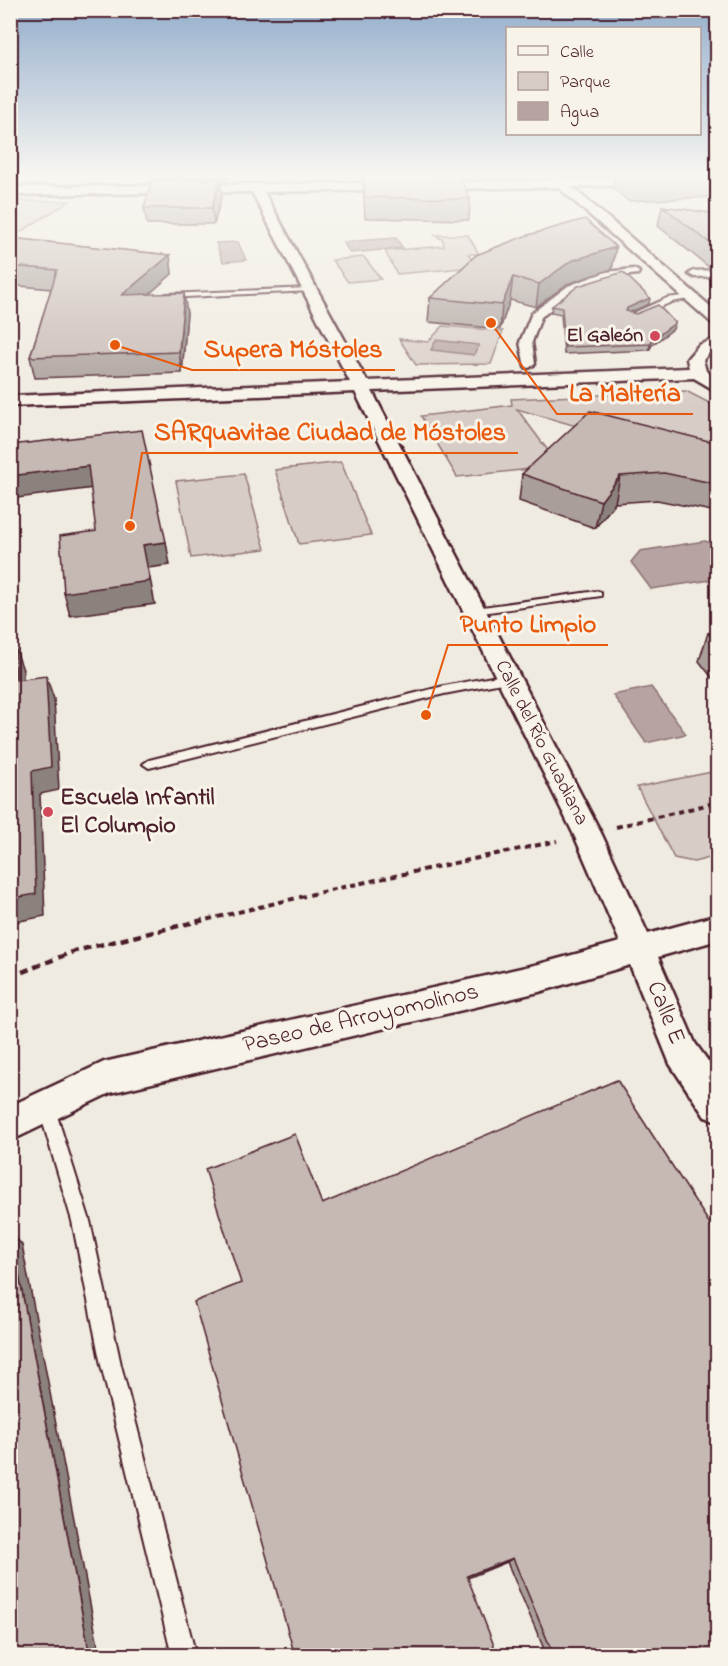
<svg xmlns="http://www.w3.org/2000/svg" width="728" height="1666" font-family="'Indie Flower',sans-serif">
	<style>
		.green { fill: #d8cdc6; stroke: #917678; stroke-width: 1.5 }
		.water { fill: #b7a4a2; stroke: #8b6f72; stroke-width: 1.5 }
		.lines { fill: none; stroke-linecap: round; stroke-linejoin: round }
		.service-casing { stroke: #4a1f2b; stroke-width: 4 }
		.pedestrian-casing { stroke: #4a1f2b; stroke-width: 5 }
		.minor-casing { stroke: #4a1f2b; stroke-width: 5 }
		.path-far1 { stroke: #4a1f2b; stroke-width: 4; stroke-dasharray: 6 4.5; stroke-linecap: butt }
		.path { stroke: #4a1f2b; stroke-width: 4.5; stroke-dasharray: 8 5; stroke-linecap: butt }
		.service { fill: #f7f3e8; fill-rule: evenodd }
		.pedestrian { fill: #f7f3e8; fill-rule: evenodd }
		.minor { fill: #f7f3e8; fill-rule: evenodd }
		.wall { fill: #aa9e9a; stroke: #4a1f2b; stroke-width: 1.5 }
		.shaded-wall { fill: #8b817d; stroke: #4a1f2b; stroke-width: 1.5 }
		.building { fill: #c6b8b3; stroke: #4a1f2b; stroke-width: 1.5 }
		.poi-dot { fill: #d1495b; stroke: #f7f3e8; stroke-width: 2 }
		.labels { text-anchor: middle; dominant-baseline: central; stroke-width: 6; stroke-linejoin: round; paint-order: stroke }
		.far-poi-label { font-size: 20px; font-weight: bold; fill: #4a1f2b; stroke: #f7f3e8; text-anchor: end }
		.far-street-label { font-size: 20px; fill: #4a1f2b; stroke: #f7f3e8 }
		.poi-label { font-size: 24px; font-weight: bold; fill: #4a1f2b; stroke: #f7f3e8; text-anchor: start }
		.street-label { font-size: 24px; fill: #4a1f2b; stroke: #f7f3e8 }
		.leader { fill: none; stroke: #e8590c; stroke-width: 2 }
		.callout-dot { fill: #e8590c; stroke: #f7f3e8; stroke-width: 2 }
		.callout-label { font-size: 26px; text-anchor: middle; font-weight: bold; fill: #e8590c; stroke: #f7f3e8; stroke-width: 6; stroke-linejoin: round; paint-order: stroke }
	</style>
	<rect width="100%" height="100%" fill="#f0ebe0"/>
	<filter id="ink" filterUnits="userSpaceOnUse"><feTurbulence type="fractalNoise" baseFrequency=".0167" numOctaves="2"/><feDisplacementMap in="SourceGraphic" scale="12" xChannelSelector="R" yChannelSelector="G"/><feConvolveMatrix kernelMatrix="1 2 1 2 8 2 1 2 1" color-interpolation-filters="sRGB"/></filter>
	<g filter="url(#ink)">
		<path class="green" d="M11 201H70L11 238Z
			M435 235H468L479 254H468L474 263 463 268 397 274 385 251 444 246 443 240Z
			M364 257 381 279 348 282 332 260Z
			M443 326 503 331 491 364 416 365 399 339 428 342Z
			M686 391 717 407V462L629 441 517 409 549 452 530 469 457 477 421 416 512 405 511 399Z
			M341 462 371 535 299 544 275 470Z
			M244 474 265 549 191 558 176 481Z
			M717 771V856L694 862 674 858 637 787Z"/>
		<path class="water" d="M396 238 403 248 350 253 343 242Z
			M238 242 246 260 223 262 216 243Z
			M436 340 479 345 474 355 431 350Z
			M705 541 717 545V579L651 589 631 562 640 551Z
			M651 687 686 734 646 743 613 695Z"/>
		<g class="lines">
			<g class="service-casing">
				<path id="service" d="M310 288 312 291 166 298 162 296 166 294Z
					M691 295 693 296V298L672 302 634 318 627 316 667 298Z
					M597 591 601 592V596L475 614 470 611 475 608Z
					M508 674 512 675 514 678 512 681 444 694 149 768 143 764 149 760 444 686Z
					M46 1098 52 1100 54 1106 90 1221 121 1365 196 1656H172L101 1365 72 1221 38 1106 40 1100Z"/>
			</g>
			<g class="pedestrian-casing">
				<path id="pedestrian" d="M634 269 639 272 638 274 612 277 576 290 541 317 532 342 535 364 529 368 525 367 520 342 532 313 568 286 606 272Z
					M718 270V276L694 277 689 274 694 271Z"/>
			</g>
			<g class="minor-casing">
				<path id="minor" d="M551 175H559L564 180 718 175V182L572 187 718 313V326L713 324 558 187 264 192 367 381 689 368 687 359 699 345 718 338V349L711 351 703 360 706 371 718 379V392L694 378 372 391 602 835 648 934 718 915V940L658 957 695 1043 718 1075V1121L705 1117 670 1064 630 965 539 992 110 1093 10 1141V1106L104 1062 539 964 620 942 574 835 355 392 10 406V396L350 382 252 192 10 195V187L520 181 551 180Z"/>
			</g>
			<path class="path-far1" d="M616 827 718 802
				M197 922 334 889 557 841"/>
			<path class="path" d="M10 977 75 951 203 920"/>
			<use href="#service" class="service"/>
			<use href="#pedestrian" class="pedestrian"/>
			<use href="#minor" class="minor"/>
		</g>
		<path class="wall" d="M156 175H229L227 182H221L222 195 214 224H147L144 208 156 180Z
			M362 175H459L470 199 469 220 365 218 363 181H362Z
			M598 175H717V197L628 201 613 188 615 176 600 177Z
			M662 206 717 214V268H710L658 226Z
			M10 238 170 255 172 274 149 294 187 313 182 373 35 378 30 357 51 289 10 285Z
			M616 247 612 269 567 284 536 307 510 300 500 329 428 322 430 298Z
			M649 304 630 312 673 329 652 345 649 350 564 354 561 314 551 312 552 306Z
			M717 443V512L657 500 615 503 595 528 519 501 522 474Z
			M717 631V684L699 661 708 633Z
			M322 1204 717 1656H547L507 1562 241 1283Z"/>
		<path class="shaded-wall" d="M226 175H229L227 182Z
			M220 179 222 195 214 224 212 208Z
			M616 247 612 269 567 284 536 307 539 284 571 261Z
			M170 255 172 274 125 315 122 295Z
			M513 277 510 300 500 329 502 305Z
			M184 293 187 313 182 373 179 352Z
			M650 298 649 304 626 314 627 308Z
			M675 323 673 329 652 345 649 350 650 344 653 339Z
			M88 466 93 488 10 499V476Z
			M620 476 615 503 595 528 601 501Z
			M166 542 170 565 148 568 155 604 70 616 64 593 143 545Z
			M15 647 23 670 24 704 16 680Z
			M46 676 54 699 59 790 40 794 45 916 10 923V899Z
			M11 1232 22 1245 100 1656H90Z
			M513 1558 507 1562 463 1580 467 1576Z"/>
		<path class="building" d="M363 175H459L470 199 365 197Z
			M626 175H717V176L632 180Z
			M220 179 212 208H144L152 180Z
			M662 206 717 214V247H715Z
			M585 219 616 247 571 261 539 284 513 277 502 305 430 298 476 255 525 236Z
			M10 238 170 255 122 295 184 293 179 352 30 357 57 270 10 266Z
			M623 272 650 298 627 308 626 311 636 314 658 305 675 323 653 339 650 344 565 347 562 308 552 306 578 286Z
			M590 411 717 443V484L664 473 620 476 601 501 522 474Z
			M142 430 166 542 143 545 150 581 64 593 60 536 96 531 88 466 10 476V445Z
			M717 631V644L708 633Z
			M15 647 16 680 46 676 51 767 32 771 36 894 10 899V648Z
			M617 1080 717 1235V1656H554L513 1558 467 1576 498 1656H295L194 1302 241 1283 205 1169 295 1134 322 1204Z
			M10 1232H11L90 1656H10Z"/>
	</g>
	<linearGradient id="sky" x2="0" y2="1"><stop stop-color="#94aecc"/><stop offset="0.43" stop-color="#f8f6f1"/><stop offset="1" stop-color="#f8f6f1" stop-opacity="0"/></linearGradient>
	<rect width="728" height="408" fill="url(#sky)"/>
	<g class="poi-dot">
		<circle cx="655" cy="336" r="6"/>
		<circle cx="48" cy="812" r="6"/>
	</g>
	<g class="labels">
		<g class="far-poi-label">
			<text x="643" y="336">El Galeón</text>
		</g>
		<g class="far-street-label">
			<text transform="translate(541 743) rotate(63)">Calle del Río Guadiana</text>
		</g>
		<g class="poi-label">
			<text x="60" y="798">Escuela Infantil<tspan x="60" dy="28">El Columpio</tspan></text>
		</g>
		<g class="street-label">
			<text transform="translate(665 1013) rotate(68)">Calle E</text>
			<text transform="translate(361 1019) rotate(-13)">Paseo de Arroyomolinos</text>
		</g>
	</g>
	<path class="leader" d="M115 345L192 370H395M491 323L557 414H693M130 526L142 453H518M426 715L448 645H608"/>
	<g class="callout-dot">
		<circle cx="115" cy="345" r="6"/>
		<circle cx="491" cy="323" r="6"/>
		<circle cx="130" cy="526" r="6"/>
		<circle cx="426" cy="715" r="6"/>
	</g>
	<g class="callout-label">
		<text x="293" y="357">Supera Móstoles</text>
		<text x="625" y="401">La Maltería</text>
		<text x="330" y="440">SARquavitae Ciudad de Móstoles</text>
		<text x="528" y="632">Punto Limpio</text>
	</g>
	<rect width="728" height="1666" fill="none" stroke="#f7f3e8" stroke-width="36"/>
	<rect x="18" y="18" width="692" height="1630" fill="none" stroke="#4a1f2b" stroke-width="2" filter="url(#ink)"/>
	<rect x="506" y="27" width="195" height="108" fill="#f7f3e8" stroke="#b29e9c" stroke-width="1.5"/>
	<rect x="518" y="46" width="30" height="9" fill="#f7f3e8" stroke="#b29e9c" stroke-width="1.5"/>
	<text x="560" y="57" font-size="18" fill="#4a1f2b">Calle</text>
	<rect x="518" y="72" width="30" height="18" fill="#d8cdc6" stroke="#b29e9c" stroke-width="1.5"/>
	<text x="560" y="87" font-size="18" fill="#4a1f2b">Parque</text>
	<rect x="518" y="102" width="30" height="18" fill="#b7a4a2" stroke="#b29e9c" stroke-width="1.5"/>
	<text x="560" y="117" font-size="18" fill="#4a1f2b">Agua</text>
</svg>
